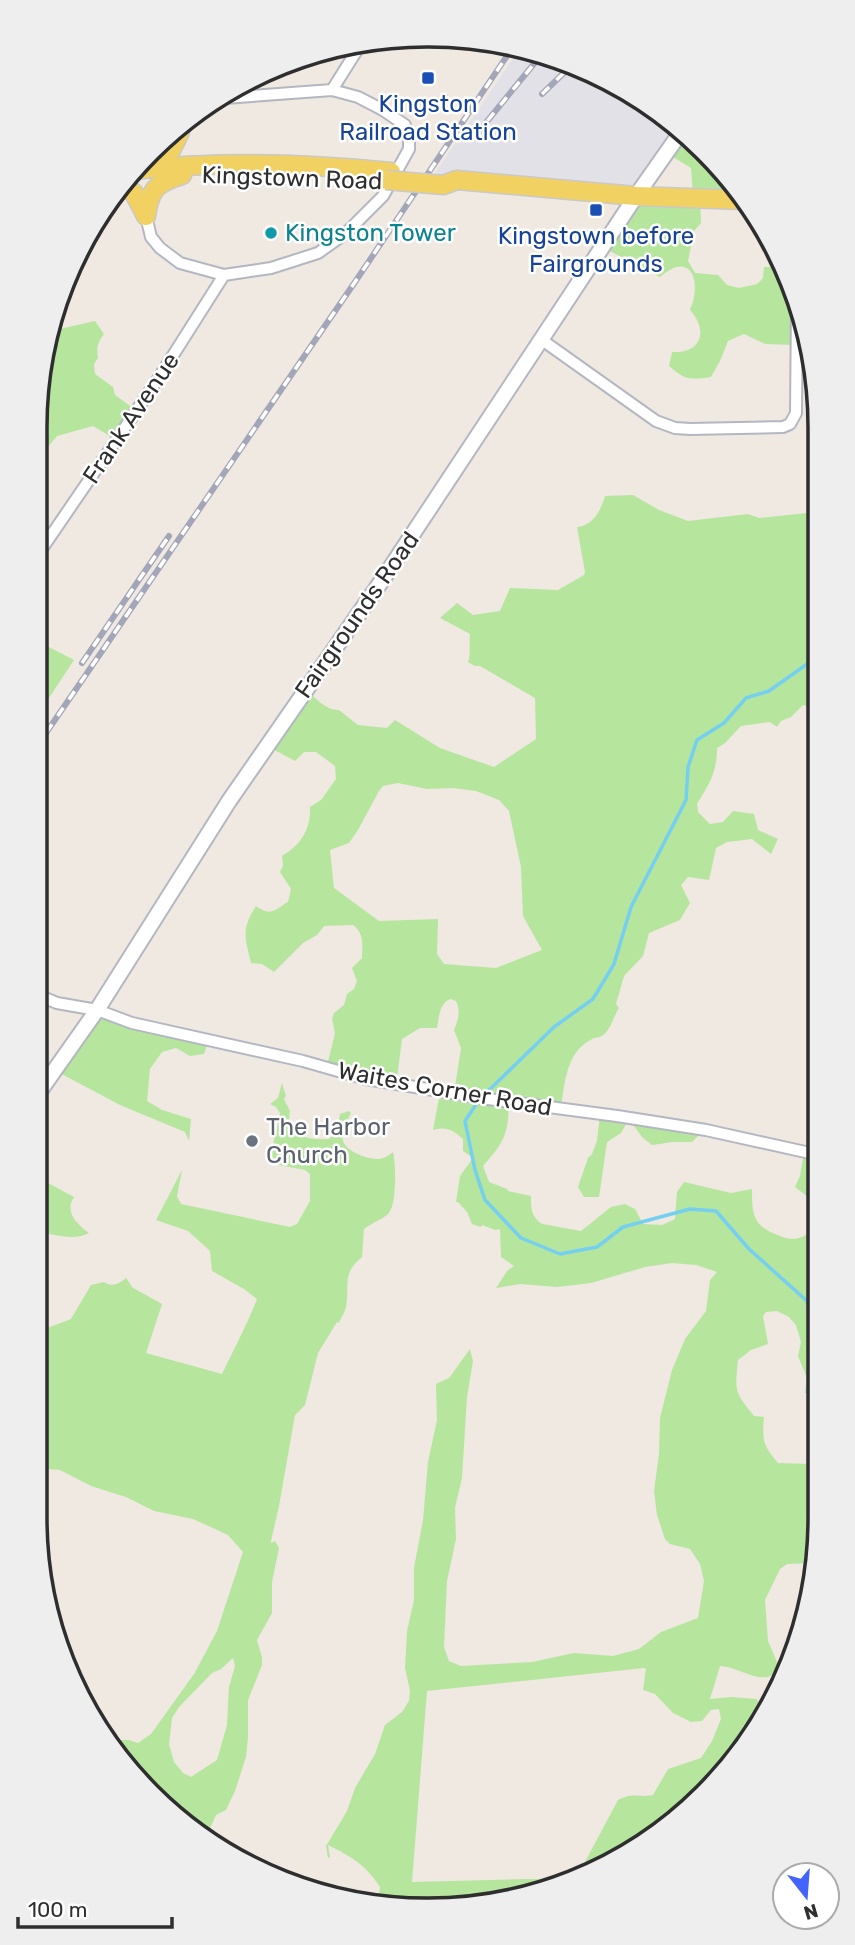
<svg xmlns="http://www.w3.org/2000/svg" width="855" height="1945" font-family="Rubik,sans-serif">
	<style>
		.industrial { fill: #e3e1e8 }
		.green { fill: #b6e59e; fill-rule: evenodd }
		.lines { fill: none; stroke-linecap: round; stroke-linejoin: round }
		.stream { stroke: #75cff0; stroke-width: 3.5 }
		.minor-casing { stroke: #b4b7c1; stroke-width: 14 }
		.tertiary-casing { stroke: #b4b7c1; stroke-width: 18 }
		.primary-casing { stroke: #c9c9c9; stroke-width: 21 }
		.minor { stroke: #fff; stroke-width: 10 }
		.tertiary { stroke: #fff; stroke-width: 14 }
		.primary { stroke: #f2d163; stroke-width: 18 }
		.rail-casing { stroke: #a3a6b8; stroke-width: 6 }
		.rail { stroke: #fff; stroke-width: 3.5; stroke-dasharray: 10; stroke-linecap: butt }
		.primary-bridge-casing { stroke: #c9c9c9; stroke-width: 21; stroke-linecap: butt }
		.primary-bridge { stroke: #f2d163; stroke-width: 18 }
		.transit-dot { fill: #1a4fb4; stroke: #fff; stroke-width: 2.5 }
		.culture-dot { fill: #0f9aa8; stroke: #fff; stroke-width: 2.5 }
		.worship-dot { fill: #6b7280; stroke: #fff; stroke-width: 2.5 }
		.labels { text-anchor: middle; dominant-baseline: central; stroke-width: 5; stroke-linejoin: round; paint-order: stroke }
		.transit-label { font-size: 24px; fill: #164399; stroke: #fff }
		.street-label { font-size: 24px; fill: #2e2e2e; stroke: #fff }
		.culture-label { font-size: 24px; fill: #0d838f; stroke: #fff; text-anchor: start }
		.worship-label { font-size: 24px; fill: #5b616d; stroke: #fff; text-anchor: start }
		.rim { fill: none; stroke: #2e2e2e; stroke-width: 3.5 }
	</style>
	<rect width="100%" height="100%" fill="#efe9e1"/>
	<path class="industrial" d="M518 51 554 56 646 101 682 133 641 192 431 179Z"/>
	<path class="green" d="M682 133 723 169 740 197 700 198 701 223 694 231 688 261 695 273 718 275 727 285 739 288 757 284 763 278 764 267H784C799 291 797 318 796 345L765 344 744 334 728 341 720 361 711 377C690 380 685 380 669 366L672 352C701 354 709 331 690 310 702 283 692 249 660 277L604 248 634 200 693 196 691 168 668 154Z
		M95 321 104 334C98 342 96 348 98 358L94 364 95 374 113 387 115 395 133 408 115 439 93 426 57 436 42 454H35V427L51 331Z
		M633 495 659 510 688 521 748 514 759 518 817 512 818 709 803 705 791 717 781 721 777 727 770 722 741 726 725 743 717 748C717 773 709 784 697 804L698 812 710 824 723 822 733 811 754 814 758 830 778 839 771 854 752 839 727 842 716 848 709 880 688 877 681 885 690 903 680 920 649 933 643 956 624 976 616 1004 619 1008C614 1015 611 1030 602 1036 599 1038 595 1037 592 1039 566 1052 565 1082 561 1107L509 1103C508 1136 504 1142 483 1166L489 1182 507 1189 508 1191 531 1196C531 1208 531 1217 542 1224L581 1231 611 1207 625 1204 635 1209 643 1224 662 1225 675 1219 677 1192 684 1182 731 1193 752 1189C752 1216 753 1226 780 1236 791 1240 796 1240 806 1235L812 1218V1200L795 1187 800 1176 804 1153 819 1155 820 1450 812 1394 805 1393 807 1378 798 1356 801 1342 796 1325 789 1317 777 1311 766 1312 763 1316 768 1344 751 1350 738 1360C735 1392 734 1391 754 1416L764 1417C762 1441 763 1445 778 1463L810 1464 820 1461V1517L813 1563 787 1564 780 1569 765 1600 768 1641 780 1669C763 1689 742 1667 720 1666L710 1699 731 1697 757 1699 761 1710 723 1776 623 1858 578 1875 618 1800C634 1792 637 1798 653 1795L668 1769 701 1758 712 1741 721 1719 719 1709 711 1710 702 1721 691 1722 673 1713 655 1694 643 1690 646 1669 644 1668 427 1691 412 1882 527 1879H543L559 1882C546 1887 524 1898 512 1899 499 1901 486 1893 474 1903H378L380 1887C365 1864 352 1857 328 1845L330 1857 328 1858 326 1846 347 1811 355 1788 375 1754 385 1725 402 1712 409 1701 410 1691 405 1668 407 1631 414 1600V1568L423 1520 428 1462 437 1420 436 1384 449 1378 470 1349 473 1361 467 1397 462 1478 455 1508 456 1539 447 1581 444 1647 449 1661 461 1666 532 1662 574 1653 613 1656 639 1649 661 1632 698 1618 704 1581 700 1564 690 1549 670 1544 665 1539 657 1515 654 1491 659 1454 660 1418 672 1370 685 1339 706 1311 710 1280 717 1272 696 1265 672 1263 645 1267 591 1283 557 1287 520 1284 496 1288 507 1271 514 1266 501 1257 500 1229 495 1230 482 1225 481 1227 472 1224 467 1212 458 1202H456L460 1176 473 1158 463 1151V1139C453 1130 446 1126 433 1130L441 1088 453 1090 455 1087 461 1048 454 1030C458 1020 461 1011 456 1001L450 999C439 1004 439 1018 437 1028H420L402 1039 397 1078 391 1079 327 1066 335 1033 332 1019 334 1013 344 1005 347 994 354 989 357 981 352 968 362 958C362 945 365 934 353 925L324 926 317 935 303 943 274 972 262 964 251 963C245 938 241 929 256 906 271 917 274 910 288 902L291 889 280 872 283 866 282 856C301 845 311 829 310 807L321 800 336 779 335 766 316 752H304L295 761 269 747 307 691C317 699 327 711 339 710L358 725 387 728 395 720 440 748 494 767 536 739 535 698 480 666H475L468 662C471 654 469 644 470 634L440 618 457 603 473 615 500 611 510 588 558 590 584 575 585 572 577 527C593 526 601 510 605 496ZM398 783 427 789 453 788 476 791 499 800 509 811 521 867 523 916 542 950 496 968 444 964 437 954 438 919 379 921 334 888 330 850 349 843 358 830 379 791 383 786Z
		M35 636 43 644 74 660 35 719Z
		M97 1011 208 1042 204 1054 190 1056 176 1048 162 1052 150 1069 147 1101 162 1110 191 1119 189 1141 185 1132 120 1105 56 1071Z
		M282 1083 286 1096 284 1099 290 1111C284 1137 309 1140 329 1139L337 1131 340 1114 349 1111 351 1113C347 1121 340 1132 343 1141 346 1152 372 1162 383 1158 387 1157 390 1154 393 1152 396 1163 397 1206 388 1214 382 1220 371 1223 364 1229L362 1257C341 1274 350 1285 346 1307 345 1312 341 1318 339 1323L337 1322 318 1353 305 1405 295 1415 279 1506 271 1541V1543L275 1541 279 1548 272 1582V1613L257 1640 262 1657V1665L248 1700V1738L246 1757 235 1791 226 1810 216 1815 206 1837 132 1776 111 1740H129L138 1743 151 1734 194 1674 217 1631 243 1552 228 1535 193 1519 154 1511 126 1497 91 1486 60 1470 35 1468V1328L42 1330 71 1319 91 1285 104 1282C112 1288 120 1283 126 1278L133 1288 162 1304 146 1353 222 1374C234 1349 247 1325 257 1299L244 1289 212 1271 210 1251 188 1231 156 1220 182 1170 177 1196 181 1204 290 1227 297 1224 310 1201V1174L305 1170 269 1163 280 1113 276 1107 270 1104 278 1098ZM233 1658 235 1666 229 1687 227 1725 217 1760 191 1777 183 1773 174 1762 169 1744 172 1718 179 1707 212 1673 221 1669Z
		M600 1115 703 1131 692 1142H673L652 1145 642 1137 629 1119 621 1133 607 1142 599 1197H584L578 1187 588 1158 592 1154 597 1141Z
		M35 1176 74 1197C64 1212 77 1224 89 1233 77 1240 62 1236 49 1234L35 1251Z"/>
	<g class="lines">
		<path class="stream" d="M484 1095 554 1027 593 999 614 964 631 907 686 800 688 767 697 740 724 723 746 698 769 691 817 657
			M479 1100 465 1121 475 1170 485 1200 521 1238 560 1254 597 1247 623 1227 690 1209 716 1211 749 1249 807 1301 813 1324"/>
		<g class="minor-casing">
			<path id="minor" d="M332 90 359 47
				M146 216 151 237 160 248 180 263 224 275 271 268 318 253 346 233 383 196 409 149V135L405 125 383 110 358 97 332 90 225 98
				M542 340 656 421 675 428 690 429 783 427 790 424 796 413 797 303
				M35 559 158 379 224 275
				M35 994 57 1003 97 1010 132 1023 303 1061 366 1079 488 1099 617 1116 706 1130 819 1155"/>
		</g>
		<g class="tertiary-casing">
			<path id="tertiary" d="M35 1098 97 1010 229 801 383 579 636 196 681 132"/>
		</g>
		<g class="primary-casing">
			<path id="primary" d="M152 168 171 150 180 132
				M132 170C219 161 305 163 391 172
				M457 180 636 196 742 200
				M123 186 134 193 146 216
				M146 216C150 189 156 183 182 175"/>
		</g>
		<use href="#minor" class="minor"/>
		<use href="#tertiary" class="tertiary"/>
		<use href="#primary" class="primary"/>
		<g class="rail-casing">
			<path id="rail" d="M542 94 572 65
				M475 136 542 54
				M82 663 169 536
				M35 749 355 282 511 50"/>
		</g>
		<use href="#rail" class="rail"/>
		<g class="primary-bridge-casing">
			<path id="primary-bridge" d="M386 180 443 185 457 180"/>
		</g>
		<use href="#primary-bridge" class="primary-bridge"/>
	</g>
	<g class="transit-dot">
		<rect x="421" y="71" width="14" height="14" rx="3.5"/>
		<rect x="589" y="203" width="14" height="14" rx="3.5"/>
	</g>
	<circle class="culture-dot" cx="271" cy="233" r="7"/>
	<circle class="worship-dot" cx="252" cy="1141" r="7"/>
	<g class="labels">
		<g class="transit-label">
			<text x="428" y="104">Kingston<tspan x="428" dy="28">Railroad Station</tspan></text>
			<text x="596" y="236">Kingstown before<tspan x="596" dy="28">Fairgrounds</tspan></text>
		</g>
		<g class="street-label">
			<text transform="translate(292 178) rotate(2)">Kingstown Road</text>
			<text transform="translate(131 418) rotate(-56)">Frank Avenue</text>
			<text transform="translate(357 615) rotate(-55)">Fairgrounds Road</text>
			<text transform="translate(445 1089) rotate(10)">Waites Corner Road</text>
		</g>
		<g class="culture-label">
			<text x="285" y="233">Kingston Tower</text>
		</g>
		<g class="worship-label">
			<text x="266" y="1127">The Harbor<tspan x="266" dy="28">Church</tspan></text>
		</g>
	</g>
	<path d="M0 0H855V1945H0ZM427 47H428A380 380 0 0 1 808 427V1518A380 380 0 0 1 428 1898H427A380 380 0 0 1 47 1518V427A380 380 0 0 1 427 47Z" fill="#eee" fill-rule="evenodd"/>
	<path class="rim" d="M427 47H428A380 380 0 0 1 808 427V1518A380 380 0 0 1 428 1898H427A380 380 0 0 1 47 1518V427A380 380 0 0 1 427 47Z"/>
	<g transform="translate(806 1896) rotate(163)"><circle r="33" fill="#ffffff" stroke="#ababab" stroke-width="2"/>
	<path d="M0-5L12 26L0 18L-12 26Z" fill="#4264fb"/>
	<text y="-10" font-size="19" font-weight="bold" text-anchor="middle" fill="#2e2e2e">N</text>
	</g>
	<path d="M18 1917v10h154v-10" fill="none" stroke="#2e2e2e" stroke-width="3.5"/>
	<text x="28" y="1917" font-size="21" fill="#2e2e2e" stroke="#ffffff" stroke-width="5" paint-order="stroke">100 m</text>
</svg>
